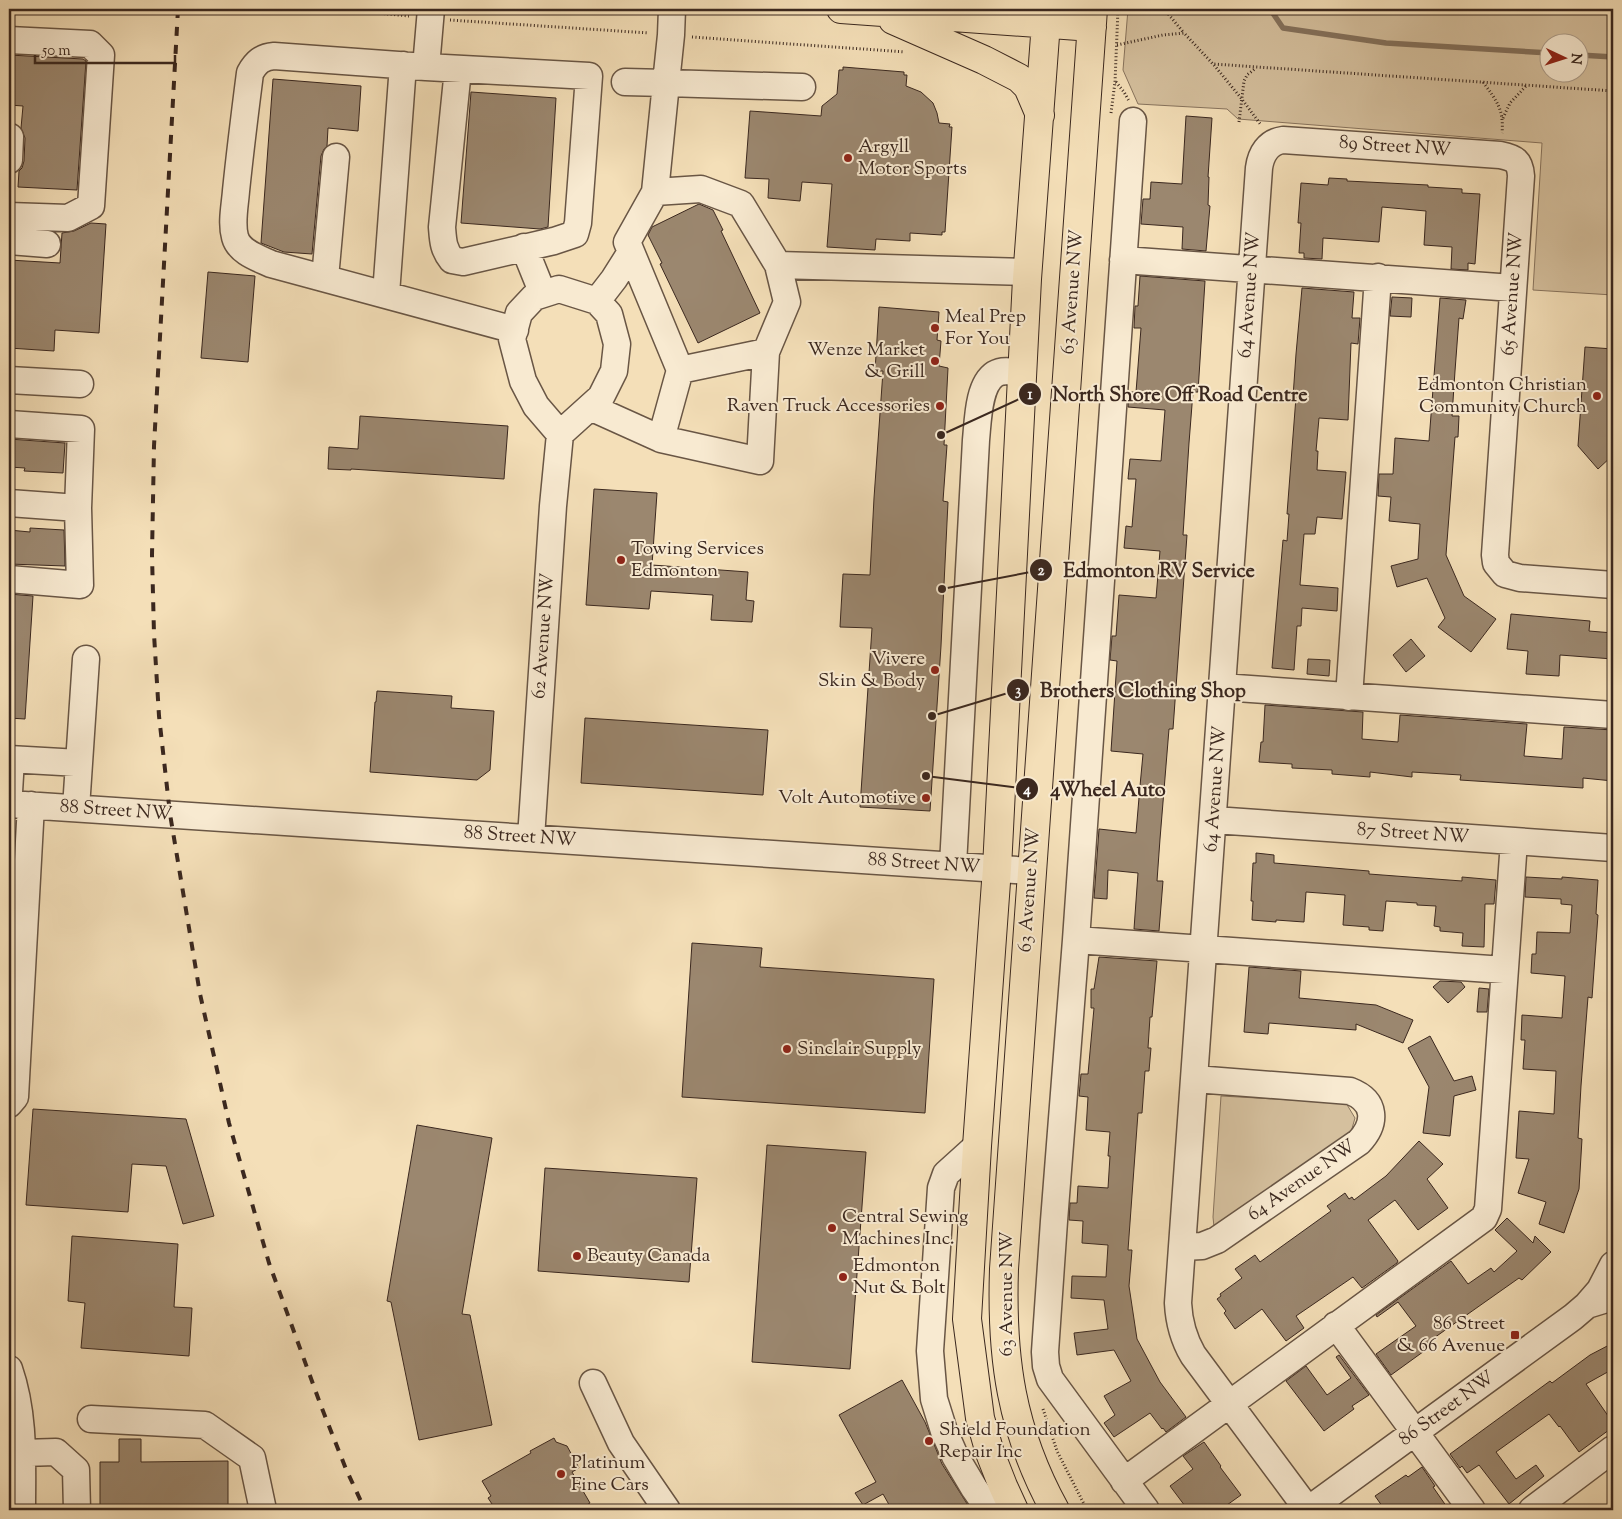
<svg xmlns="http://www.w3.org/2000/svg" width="1622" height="1519" font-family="'Sorts Mill Goudy',serif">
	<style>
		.green { fill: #d5c09e; stroke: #88745e; fill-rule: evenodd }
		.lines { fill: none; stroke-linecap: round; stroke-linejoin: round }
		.stream { stroke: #84715c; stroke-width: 5.5 }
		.building { fill: #9b876f; stroke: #3b281f }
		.minor-casing { stroke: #695645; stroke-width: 29 }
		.major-casing { stroke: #3b281f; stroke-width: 30 }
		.path { stroke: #3b281f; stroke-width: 3; stroke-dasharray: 1 2.5; stroke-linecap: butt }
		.minor { stroke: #f8ead1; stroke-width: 26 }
		.major { stroke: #f4dfb8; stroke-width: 28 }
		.rail { stroke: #3b281f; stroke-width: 4; stroke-dasharray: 9 9; stroke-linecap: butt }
		.poi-dot { fill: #8f2418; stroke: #f8ead1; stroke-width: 2 }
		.labels { text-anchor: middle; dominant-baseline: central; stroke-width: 4; stroke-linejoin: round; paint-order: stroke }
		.poi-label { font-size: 19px; fill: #3b281f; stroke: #f8ead1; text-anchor: start }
		.street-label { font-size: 19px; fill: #3b281f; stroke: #f8ead1 }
		.leader { fill: none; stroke: #3b281f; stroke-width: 2 }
		.callout-dot { fill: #3b281f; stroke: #f8ead1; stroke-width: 2 }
		.mark-label { font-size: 15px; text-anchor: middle; font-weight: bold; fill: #fff }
		.callout-label { font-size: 20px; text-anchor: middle; font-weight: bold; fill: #3b281f; stroke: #f8ead1; stroke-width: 4; stroke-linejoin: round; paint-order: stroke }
	</style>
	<rect width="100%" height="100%" fill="#f4dfb8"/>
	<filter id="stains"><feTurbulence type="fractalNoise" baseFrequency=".004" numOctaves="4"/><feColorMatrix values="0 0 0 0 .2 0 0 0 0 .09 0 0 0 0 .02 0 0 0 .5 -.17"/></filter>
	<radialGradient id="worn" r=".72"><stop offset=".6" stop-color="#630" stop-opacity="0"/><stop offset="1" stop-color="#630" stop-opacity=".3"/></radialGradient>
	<path class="green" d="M1128 9H1613V295L1533 290 1542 143 1238 119 1227 109 1138 104 1123 70ZM1550 42H1580V72H1550Z
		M1221 1096 1346 1103 1355 1118 1351 1132 1214 1227 1213 1217Z"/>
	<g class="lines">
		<path class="stream" d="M1270 9 1283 28 1386 43 1550 53
			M1580 55 1613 57"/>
	</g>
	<path class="building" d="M9 55 83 59 86 61 77 190 18 187 19 171 22 168 24 161 25 138 21 128 23 106 9 105Z
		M843 67 904 72V75H907L906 86 921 92 933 103 937 113 939 123 950 124 949 127H952L945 232H942V235L910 233V241L876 239 875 250 827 247 832 184 802 182 800 201 768 198 769 179 745 178 750 111 821 116 822 106 837 94 839 70H843Z
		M273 79 361 86 358 131 328 128 327 146 324 149 321 156 312 254 284 252 261 243Z
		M471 92 556 98 548 227 540 229 461 223Z
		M1186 116 1212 118 1208 177H1209L1208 205 1210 206 1206 251 1182 249 1183 227 1141 224 1143 199H1150L1151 182 1182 184Z
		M1329 178 1347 179V181L1428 185V187L1462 189V193L1480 194 1475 264 1468 263V270L1451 269 1452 247 1424 245 1426 211 1382 207 1379 242 1323 238 1322 259 1304 258V253H1299L1301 223H1298L1301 183 1328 185Z
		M699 204 713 210 723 230 721 231 760 313 698 343 660 264 662 263 648 235 652 227Z
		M91 223 106 224 99 333 55 330 54 351 9 348V260L60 263 62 233 74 231Z
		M208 272 255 276 248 362 201 358Z
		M1140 276 1205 281 1198 392H1193L1189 443 1183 535H1187L1173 729H1169L1160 839 1157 881H1163L1159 931 1134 929 1138 873 1108 870 1107 899 1094 898 1099 829 1136 833 1140 786 1143 754 1111 751 1117 661 1110 660 1112 636H1116L1119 595 1156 598 1160 551 1124 548 1126 526 1132 527 1136 479H1128L1130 459 1161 461 1165 410 1128 407 1129 392H1136L1141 328H1134L1135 306H1138Z
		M1302 288 1354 292 1352 318H1360L1358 344 1351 343 1348 420 1319 418 1316 451H1318L1317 470 1346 472 1342 519 1317 517 1315 534H1304L1300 585 1338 588 1337 611 1302 608 1301 626H1297L1294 670 1272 668 1283 540 1287 541 1289 514H1287L1296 397H1293L1296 354Z
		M1392 297 1412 298 1411 317 1390 316Z
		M1440 298 1466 300 1463 319 1459 318 1455 371 1452 416H1459L1458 437H1455L1446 555 1464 596 1496 619 1471 652 1438 627 1445 618 1427 578 1397 587 1391 566 1418 559 1420 524 1389 521 1391 497 1378 496 1379 474H1393L1395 438 1429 441Z
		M879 307 939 312 937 340 941 341 939 366 948 368 944 445H947L943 501 948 502 941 646 930 811 860 807 872 628 840 627 843 574 870 575 874 498 883 371H875Z
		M1585 347 1613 349V455L1598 469 1578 446Z
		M360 416 508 426 504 479 351 469V470L328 469 329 447 358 449Z
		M9 439 65 443 63 473 24 471 25 468 9 467Z
		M594 489 657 493 652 565 748 572 746 600 754 601 752 622 711 620 713 595 651 591 649 609 586 605Z
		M30 528 64 530 65 566 9 564V530L30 532Z
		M9 594 33 596 25 719 9 718Z
		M1511 614 1590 621 1589 631 1613 633V659L1560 655 1559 676 1526 674 1528 651 1507 649Z
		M1411 639 1425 656 1406 672 1393 655Z
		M1308 659 1330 660 1329 676 1307 674Z
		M377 691 452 696 451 708 494 711 490 770 477 780 370 772 375 702H376Z
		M1265 705 1363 712 1362 739 1398 742 1400 715 1527 724 1524 756 1562 759 1564 727 1613 730V781L1583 778V788L1460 780 1461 775 1412 772V777L1370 772V777L1332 774V770L1292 768V764L1259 762 1261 742H1263Z
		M585 718 768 730 763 795 581 783Z
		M1256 853 1274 855V863L1369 871V874L1462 881V877L1496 880 1494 904H1485L1484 947 1462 946 1463 933 1440 931V927L1434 926 1436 906 1417 905V903L1386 901 1383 931 1369 930V927L1343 925 1345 895 1306 892 1304 922 1276 920V922L1252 920 1253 901H1251L1253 863H1256Z
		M1526 877 1562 879V877L1598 880 1596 914 1598 915 1592 998 1588 997 1581 1086 1578 1138 1582 1139 1579 1189 1564 1233 1539 1224 1546 1202 1518 1193 1529 1159 1516 1158 1519 1111 1554 1114 1556 1071 1523 1069 1525 1040H1521L1522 1015 1562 1018 1565 976 1531 973 1532 954H1536L1537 932 1570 933 1572 905 1561 904V899L1525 897Z
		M692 943 762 948 760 967 934 979 925 1113 682 1097Z
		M1099 957 1157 961 1152 1017H1150L1148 1048H1151L1149 1071H1145L1142 1113H1138L1128 1250H1132L1129 1286 1137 1339 1160 1382 1186 1417 1166 1432 1163 1428 1162 1429 1150 1413 1114 1437 1104 1423 1115 1415 1104 1396 1131 1381 1114 1350 1077 1355 1074 1333 1108 1329 1104 1300 1071 1298 1072 1276 1106 1277 1108 1245 1082 1243 1083 1221 1069 1220 1070 1203H1077L1078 1186 1108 1188 1110 1156H1108L1110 1132 1086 1130 1088 1097 1079 1096 1081 1074H1088L1094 1008H1091V989H1094Z
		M1249 967 1301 971 1299 998 1376 1005 1413 1020 1403 1043 1356 1024V1030L1269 1023 1268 1034 1244 1032Z
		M1440 981 1461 982 1465 987 1448 1003 1433 987Z
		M1479 988 1489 989 1487 1012H1477Z
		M1430 1036 1454 1081 1472 1076 1476 1090 1454 1096 1450 1136 1423 1133 1429 1087 1408 1048Z
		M33 1109 186 1119 214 1216 183 1224 166 1166 132 1164 128 1212 26 1205Z
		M417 1125 492 1138 462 1314 470 1315 492 1425 419 1440 391 1302 387 1301Z
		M1419 1141 1443 1164 1427 1179 1448 1208 1418 1230 1395 1200 1368 1220 1398 1261 1397 1263 1362 1288 1353 1277 1296 1316 1304 1328 1286 1341 1262 1309 1235 1329 1224 1313 1226 1311 1217 1299 1221 1296 1220 1294 1242 1278 1235 1269 1255 1255 1260 1262 1331 1211 1327 1206 1345 1193 1349 1199 1352 1197 1354 1200 1386 1176Z
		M767 1145 866 1152 850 1369 752 1362Z
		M545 1168 697 1178 689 1282 538 1271Z
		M1507 1218 1533 1243 1535 1236 1551 1252 1522 1280 1519 1278 1424 1345 1427 1349 1391 1375 1376 1354 1416 1326 1398 1302 1377 1317 1376 1315 1451 1261 1468 1284 1491 1268 1494 1272 1517 1251 1495 1230Z
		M72 1236 178 1244 174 1307 192 1308 189 1356 81 1348 85 1303 68 1301Z
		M1613 1343V1369L1586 1384 1613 1423V1427L1579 1452 1560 1426 1559 1427 1549 1414 1496 1452 1516 1479 1536 1465 1544 1476 1509 1504 1479 1465 1467 1473 1462 1466 1460 1468 1450 1454 1550 1381 1552 1383 1590 1355Z
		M1339 1355 1369 1395 1352 1406 1354 1409 1324 1431 1286 1381 1306 1366 1327 1395 1351 1378 1336 1357Z
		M902 1380 925 1422 942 1464 971 1510H892L883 1494 863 1505 855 1493 876 1482 839 1415Z
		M554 1438 556 1442 567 1446 579 1468 572 1472 590 1503 578 1510H496L488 1498 491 1496 482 1481 531 1453 530 1451Z
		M119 1439H141V1462L228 1461V1510H100V1462H119Z
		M1204 1442 1221 1466 1220 1467 1241 1495 1220 1510H1188L1170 1486 1193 1469 1183 1456Z
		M1422 1467 1435 1486 1433 1487 1449 1510H1385L1375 1496 1406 1475 1408 1477Z"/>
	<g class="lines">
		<g class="minor-casing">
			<path id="minor" d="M431 9 426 67 274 56C262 57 256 62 250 73 245 112 240 152 236 191 235 205 231 223 235 237 239 252 258 258 271 264L515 330
				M9 40 90 44 101 55 91 206 68 218 9 216
				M426 67 589 76 578 223 575 234 554 241 463 262 452 260C443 249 443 240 442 227L458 69
				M625 82 666 83 671 35 672 9
				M1133 121 1076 940 1054 1221 1045 1352 1046 1366 1050 1379 1146 1510
				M9 160 10 137
				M655 192 627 242 680 370 766 352
				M9 241 47 244
				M524 247 543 294
				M1123 260 1513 288
				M778 265 1027 272
				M325 278 336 157
				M386 294 403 65
				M597 301 614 279 631 252
				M9 380 80 384
				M590 407 661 439 680 370
				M9 424 81 429 78 508 9 503
				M661 439 760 461 766 352 787 302 778 265 741 204 701 189 655 192 666 83 802 87
				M9 579 80 585 78 508
				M1222 687 1613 715
				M1349 697 1378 277
				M9 759 79 763
				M9 792 11 759
				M9 804 1031 871
				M76 808 86 659
				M1214 820 1613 848
				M531 838 553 506 560 434 536 406 523 381 512 339 519 313 534 297 559 289 597 301 609 314 617 344 614 371 601 397 560 434
				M953 865 976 440C978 421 978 385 995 374 1003 369 1014 372 1022 373
				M1076 940 1504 970
				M9 1104 15 1097 31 805
				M977 1146 946 1174 941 1188 930 1351 934 1399 944 1431 955 1456 974 1488 988 1508 992 1510
				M1183 1247 1202 1246 1217 1240 1359 1142C1377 1123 1376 1101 1350 1091L1195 1079
				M1587 1305 1600 1290 1613 1265
				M1336 1325 1472 1510
				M9 1369C25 1415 22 1463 22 1510
				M593 1383 621 1443 667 1510
				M91 1419 205 1425 252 1458 263 1510
				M22 1453 56 1452 76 1470 77 1510
				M1124 1481 1484 1218 1488 1209 1514 841
				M1308 1510 1193 1355C1183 1338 1179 1323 1178 1303L1259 168C1261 154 1268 142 1283 140L1500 155C1515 158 1520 161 1521 176L1495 555 1496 563 1505 574 1520 578 1613 585
				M1308 1510 1573 1317 1587 1305 1613 1297
				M1532 1510 1613 1449"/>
		</g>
		<g class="major-casing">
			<path id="major" d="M841 9 1092 27
				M893 20 984 60 1019 78 1028 87 1040 115
				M1014 1510 1003 1486 990 1453 980 1418 967 1319 977 1146 997 868 1027 279 1047 9
				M1055 1510C1011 1430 1001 1358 1004 1269L1093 9"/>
		</g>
		<path class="path" d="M335 9 409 16
			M1164 9 1184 33
			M450 20 649 33
			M692 37 905 52
			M1117 45 1163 35 1184 33 1213 64 1613 91
			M1214 65 1241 98 1261 125
			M1116 82 1124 92 1129 101
			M1483 82C1497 101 1504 110 1502 133
			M1111 113 1115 82 1118 9
			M1503 118 1510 103 1527 85
			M1239 122 1244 81 1247 75 1256 68
			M1043 1409 1057 1451 1087 1510"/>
		<use href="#minor" class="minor"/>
		<use href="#major" class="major"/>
		<path class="rail" d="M178 9 154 446 152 555 154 634 159 716 170 814 200 994 229 1123 269 1263 321 1406 346 1469 365 1510"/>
	</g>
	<g class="poi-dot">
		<circle cx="848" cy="158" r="5"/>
		<circle cx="935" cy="328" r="5"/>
		<circle cx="935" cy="361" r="5"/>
		<circle cx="1597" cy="396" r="5"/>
		<circle cx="940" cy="406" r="5"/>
		<circle cx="621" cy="560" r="5"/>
		<circle cx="935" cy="670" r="5"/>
		<circle cx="926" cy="798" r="5"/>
		<circle cx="787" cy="1049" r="5"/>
		<circle cx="832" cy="1228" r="5"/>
		<circle cx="577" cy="1256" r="5"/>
		<circle cx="843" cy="1277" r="5"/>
		<rect x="1510" y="1330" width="10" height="10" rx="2.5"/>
		<circle cx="929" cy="1441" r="5"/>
		<circle cx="561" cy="1474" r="5"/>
	</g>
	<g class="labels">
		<g class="poi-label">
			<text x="858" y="147">Argyll<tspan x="858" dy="22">Motor Sports</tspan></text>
			<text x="945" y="317">Meal Prep<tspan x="945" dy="22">For You</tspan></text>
			<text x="925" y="350" text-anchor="end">Wenze Market<tspan x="925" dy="22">&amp; Grill</tspan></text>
			<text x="1587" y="385" text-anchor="end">Edmonton Christian<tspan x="1587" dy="22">Community Church</tspan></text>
			<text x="930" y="406" text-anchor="end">Raven Truck Accessories</text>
			<text x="631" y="549">Towing Services<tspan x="631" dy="22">Edmonton</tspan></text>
			<text x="925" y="659" text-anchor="end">Vivere<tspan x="925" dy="22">Skin &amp; Body</tspan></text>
			<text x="916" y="798" text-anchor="end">Volt Automotive</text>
			<text x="797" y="1049">Sinclair Supply</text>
			<text x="842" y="1217">Central Sewing<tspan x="842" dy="22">Machines Inc.</tspan></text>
			<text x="587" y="1256">Beauty Canada</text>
			<text x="853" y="1266">Edmonton<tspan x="853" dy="22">Nut &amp; Bolt</tspan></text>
			<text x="1505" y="1324" text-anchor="end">86 Street<tspan x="1505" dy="22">&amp; 66 Avenue</tspan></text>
			<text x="939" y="1430">Shield Foundation<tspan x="939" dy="22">Repair Inc</tspan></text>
			<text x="571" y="1463">Platinum<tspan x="571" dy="22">Fine Cars</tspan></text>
		</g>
		<g class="street-label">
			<text transform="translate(1395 147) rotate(4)">89 Street NW</text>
			<text transform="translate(1073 292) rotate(-86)">63 Avenue NW</text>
			<text transform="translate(1513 294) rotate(-86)">65 Avenue NW</text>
			<text transform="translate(1250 295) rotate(-86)">64 Avenue NW</text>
			<text transform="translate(544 636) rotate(-86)">62 Avenue NW</text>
			<text transform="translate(1216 789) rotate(-86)">64 Avenue NW</text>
			<text transform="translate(116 811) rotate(4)">88 Street NW</text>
			<text transform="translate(1413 834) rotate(4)">87 Street NW</text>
			<text transform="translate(520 837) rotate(4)">88 Street NW</text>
			<text transform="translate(924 864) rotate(4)">88 Street NW</text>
			<text transform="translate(1030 890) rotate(-86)">63 Avenue NW</text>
			<text transform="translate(1302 1181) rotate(-35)">64 Avenue NW</text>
			<text transform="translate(1007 1294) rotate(-90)">63 Avenue NW</text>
			<text transform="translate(1447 1409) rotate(-36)">86 Street NW</text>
		</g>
	</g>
	<path class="leader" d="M941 435L1030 394M942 589L1041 570M932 716L1018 690M926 776L1027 789"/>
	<g class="callout-dot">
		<circle cx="941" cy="435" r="5"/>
		<circle cx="942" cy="589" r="5"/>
		<circle cx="932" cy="716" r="5"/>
		<circle cx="926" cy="776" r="5"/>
		<circle cx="1030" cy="394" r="12"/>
		<circle cx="1041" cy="570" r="12"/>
		<circle cx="1018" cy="690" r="12"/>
		<circle cx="1027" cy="789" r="12"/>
	</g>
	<g class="mark-label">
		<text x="1030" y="399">1</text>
		<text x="1041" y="575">2</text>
		<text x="1018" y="695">3</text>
		<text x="1027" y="794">4</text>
	</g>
	<g class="callout-label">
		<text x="1180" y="401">North Shore Off Road Centre</text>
		<text x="1159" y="577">Edmonton RV Service</text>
		<text x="1143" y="697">Brothers Clothing Shop</text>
		<text x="1108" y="796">4Wheel Auto</text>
	</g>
	<rect width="1622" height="1519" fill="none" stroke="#f4dfb8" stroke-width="30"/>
	<rect x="10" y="10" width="1602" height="1499" fill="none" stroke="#3b281f" stroke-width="2.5"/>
	<rect x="15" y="15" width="1592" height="1489" fill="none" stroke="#3b281f"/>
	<g transform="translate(1564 58) rotate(94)"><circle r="24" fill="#f8ead1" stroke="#ac9c8a"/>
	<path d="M0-4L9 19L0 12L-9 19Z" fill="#8f2418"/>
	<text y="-8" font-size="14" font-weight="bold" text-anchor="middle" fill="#3b281f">N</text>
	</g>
	<path d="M35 55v8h140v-8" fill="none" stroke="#3b281f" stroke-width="2.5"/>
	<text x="42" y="55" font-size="15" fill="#3b281f" stroke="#f8ead1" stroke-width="4" paint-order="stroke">50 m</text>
	<rect width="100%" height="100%" filter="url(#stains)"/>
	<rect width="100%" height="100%" fill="url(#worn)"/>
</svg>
